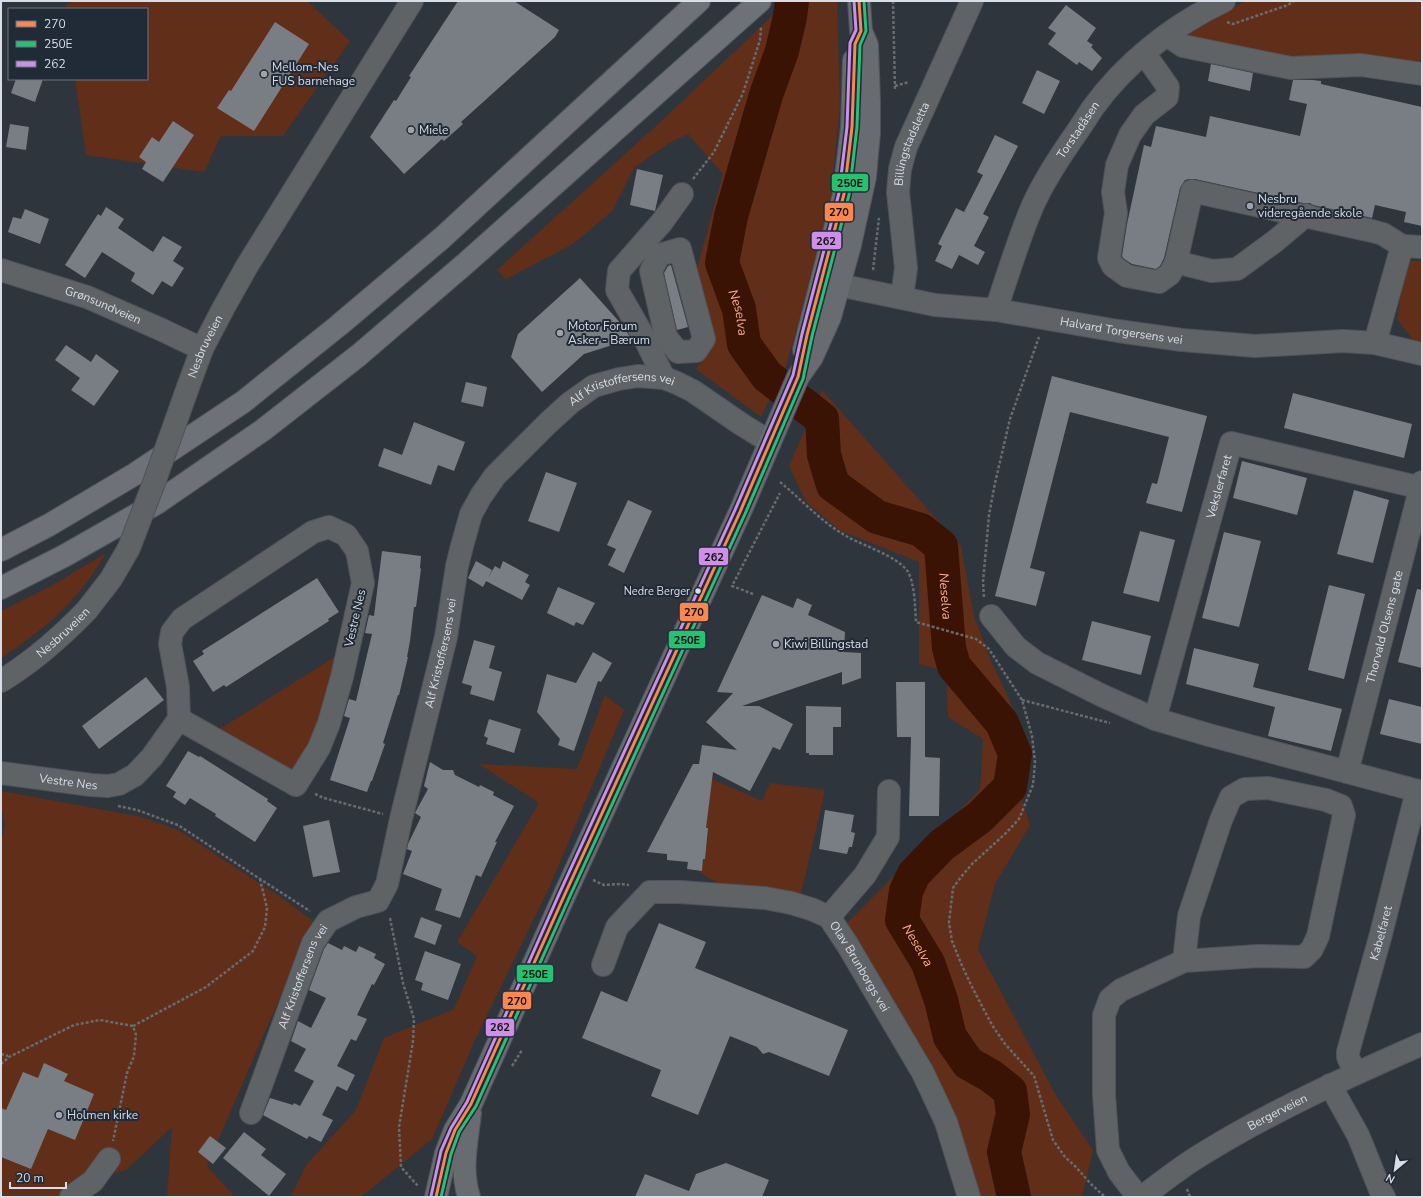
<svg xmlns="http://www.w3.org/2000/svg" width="1423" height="1198" font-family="'Nunito Sans',sans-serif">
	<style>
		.green { fill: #612e19 }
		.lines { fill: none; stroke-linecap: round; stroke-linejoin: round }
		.river { stroke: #3a1305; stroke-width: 34 }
		.building { fill: #797e85 }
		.minor-casing { stroke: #4e535a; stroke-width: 24 }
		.major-casing { stroke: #4e535a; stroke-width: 24 }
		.highway-casing { stroke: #4e535a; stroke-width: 24 }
		.path { stroke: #696b6f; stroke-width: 2.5; stroke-dasharray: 3 2; stroke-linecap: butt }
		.minor { stroke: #606366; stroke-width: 22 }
		.major { stroke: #686b70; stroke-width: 22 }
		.highway { stroke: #6e7177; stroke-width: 22 }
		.minor-bridge-casing { stroke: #4e535a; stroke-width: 24; stroke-linecap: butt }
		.minor-bridge { stroke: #606366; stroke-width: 22 }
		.bus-1-casing { stroke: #212a37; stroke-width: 6 }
		.bus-2-casing { stroke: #212a37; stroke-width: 6 }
		.bus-3-casing { stroke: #212a37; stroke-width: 6 }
		.bus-1 { stroke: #f88751; stroke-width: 3 }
		.bus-2 { stroke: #26c172; stroke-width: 3 }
		.bus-3 { stroke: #ce8fe9; stroke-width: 3 }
		.poi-dot { fill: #9da3ab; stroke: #212a37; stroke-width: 1.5 }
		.bus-dot { fill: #d8dee7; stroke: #212a37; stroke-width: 1.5 }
		.labels { text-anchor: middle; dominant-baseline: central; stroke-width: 4; stroke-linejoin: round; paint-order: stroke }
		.bus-label { font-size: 11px; fill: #d8dee7; stroke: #212a37; text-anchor: end }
		.poi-label { font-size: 12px; fill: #d8dee7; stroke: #212a37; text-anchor: start }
		.street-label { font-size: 12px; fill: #d8dee7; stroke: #212a37 }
		.water-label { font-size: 13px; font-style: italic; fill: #f7b094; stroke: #212a37 }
		.line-badge { stroke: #212a37; stroke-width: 1.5 }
		.pale-badge-label { font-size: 11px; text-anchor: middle; font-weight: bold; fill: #111 }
	</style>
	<rect width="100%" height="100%" fill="#2f353c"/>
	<path class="green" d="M74 1H307L350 41 283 136H221L204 172 86 155 75 79H147V9H66L65 5Z
		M788 1H837L840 106 829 214 786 366 761 417 696 369 712 347 697 269 723 174 688 134 669 143 634 168 612 211 573 244 506 279 497 270 656 126Z
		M1246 1H1422V52L1415 77 1163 40Z
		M1406 261H1422V346L1417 345 1397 319Z
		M822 390 961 547 974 616 991 661 1009 699 1029 762 1022 801 1030 825 995 884 978 949 1057 1097 1093 1150 1082 1197H976L845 925 980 790 983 739 948 717 946 671 919 664V562L841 531 806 502 789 466Z
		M106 553C96 569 85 586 72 600 52 623 26 641 1 658V611L51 586Z
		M336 656 318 734 297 768 289 772 215 732Z
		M605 695 624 710 549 888 475 1040 432 1139 361 1197H290L307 1164 356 1110 384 1038 454 1009 477 956 457 942 539 803 479 764 577 769Z
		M712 779 762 801 770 783 825 790 800 898 723 886 699 872Z
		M1 791 142 817 180 831 286 901 313 921 207 1166 235 1197H167L172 1127 126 1170 94 1178 70 1197H1V842L5 826 1 803Z"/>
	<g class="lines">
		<path class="river" id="s1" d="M792 1 790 17 782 51 766 95 731 216 722 263 739 309 744 344 767 376 822 419 824 455 833 485 877 517 921 530 941 546 949 648 954 666 1002 723 1015 754 1010 787 980 817 942 845 914 874 906 891 902 920 928 963 941 1000 950 1037 968 1063 991 1076 1010 1091 1013 1114 1004 1152 1014 1197"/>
	</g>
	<path class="building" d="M458 1H514L559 30 555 37 461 122 463 124 444 141 442 139 404 174 370 137 394 100 396 101 411 77 409 76Z
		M1066 5 1096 28 1087 41 1093 45 1091 47 1102 58 1092 71 1079 62 1077 65 1048 44 1056 33 1048 28Z
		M275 22 309 44 254 131 217 108 229 90 231 91Z
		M1211 64 1253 73 1250 91 1208 81Z
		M1037 70 1060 81 1044 114 1022 103Z
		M16 79H43L35 102 11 93Z
		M1293 80H1313L1321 81V84L1422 107V226L1404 222 1406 212 1375 205 1372 218 1313 205 1310 203H1303L1195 179H1189L1185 180 1180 188 1164 258 1160 266 1156 269 1132 264 1123 258 1122 256 1127 224 1144 145 1151 147 1156 126 1206 137 1210 116 1300 136 1307 104 1289 100Z
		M173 121 194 135 163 182 142 169 146 162 139 157 152 137 159 142Z
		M10 124 29 127 26 150 6 147Z
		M995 135 1018 146 983 214 989 217 974 246 985 252 978 265 959 255 952 269 935 261 942 246 938 244 956 208 964 212 983 175 977 172Z
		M637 169 663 175 655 211 630 205Z
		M106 207 124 219 118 228 153 252 163 236 182 247 173 261 184 268 172 287 162 281 153 295 131 281 135 273 102 252 85 278 65 265 98 214 101 216Z
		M25 209 49 219 40 244 8 232 13 217 21 219Z
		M671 265 688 327 677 330 664 273 668 266Z
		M580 278 624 327 631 339 584 354 542 392 511 357 518 334Z
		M66 345 91 362 96 354 119 371 94 406 71 390 80 378 55 360Z
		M1052 376 1207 416 1182 512 1146 503 1152 483 1157 484 1169 437 1070 412 1030 568 1045 572 1036 606 995 596Z
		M466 382 487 387 483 407 461 402Z
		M1293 393 1412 424 1404 458 1284 428Z
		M414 422 465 442 454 471 438 465 431 485 378 466 384 448 402 455Z
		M1242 461 1307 478 1297 515 1233 498Z
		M546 472 577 483 559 532 528 521Z
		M1354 490 1389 500 1373 563 1337 554Z
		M628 500 652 511 624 573 608 565 616 549 607 545Z
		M1140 531 1175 540 1159 602 1123 593Z
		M1224 532 1261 541 1239 627 1202 618Z
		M382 551 421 556 420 568 421 569 416 607H414L410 641 407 657H408L399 695H398L383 743 385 744 372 781H371L367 792 330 780 350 718 344 716 349 699 356 701 372 634 365 633 369 615 374 616Z
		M476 561 492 570 483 587 468 578Z
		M503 561 529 575 525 582 530 585 522 600 486 581 495 566 500 569Z
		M317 578 339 612 328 619 329 621 226 687 224 685 213 692 193 661 204 654 202 651Z
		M1329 585 1365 594 1344 679 1308 670Z
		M558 587 595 603 583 625 576 622 574 626 547 613Z
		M1417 589 1422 590V668L1398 662Z
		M762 595 793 608 797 598 812 605 808 615 845 632 844 652 861 653V678L842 685V672L742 706H759L793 724 780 750 773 747 750 791 713 772 706 828H708L705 859H703L702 871 687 869 688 862 667 860V854L647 852 693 764H699L702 745 737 750 706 722 733 693 717 692Z
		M1092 621 1151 636 1141 675 1082 660Z
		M474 640 495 646 489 668 502 672 494 701 470 694 472 686 462 683Z
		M1194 648 1259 664 1253 687 1342 709 1331 751 1268 736 1275 707 1186 684Z
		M593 652 612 663 601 682 598 681 574 751 558 745 560 739 537 712 547 674 576 683Z
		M146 677 164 700 99 749 82 726Z
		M896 682H925V757L940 758 939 816H909L911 737H897Z
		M1389 699 1422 707V744L1380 734Z
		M806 706 841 707V727H833V755H809V753H806Z
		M489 719 521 729 514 753 486 744 488 738 484 736Z
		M188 751 199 757 200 756 268 799 267 801 277 808 255 842 215 816 216 814 190 798 185 805 173 797 176 792 166 786Z
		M430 762 443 770H453L455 775 479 787 480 785 494 792 493 795 514 806 495 842H497L481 877 476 875 460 918 435 910 442 889 403 874 412 851 407 849 408 844 421 817 415 813 416 811 428 789 424 786Z
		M825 810 854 815 851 832 855 833 852 847H849L847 854 819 849Z
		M329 820 340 872 313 877 303 826Z
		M421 917 442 925 435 945 414 937Z
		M659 923 706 942 695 968 848 1030 829 1076 769 1052 763 1054 757 1047 730 1036 698 1115 651 1096 661 1070 582 1038 601 991 627 1002Z
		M328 943 342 950 344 946 356 952 359 946 376 954 374 958 385 964 374 985 372 984 357 1015 367 1019 356 1041 351 1039 337 1066 355 1075 347 1091 337 1086 322 1115 333 1120 321 1142 309 1136 307 1139 263 1115 270 1098 293 1105 294 1103 300 1106 314 1081 294 1071 306 1049 291 1041 298 1021 311 1028 326 998 309 990 324 949Z
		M425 951 461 964 448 1000 421 990 423 983 415 980Z
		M44 1063 68 1074 64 1081 94 1094 75 1140 48 1129 31 1169 1 1157V1108L6 1110 23 1072 38 1078Z
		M244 1132 266 1149 261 1155 286 1174 269 1196 223 1158Z
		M210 1136 226 1148 213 1164 198 1152Z
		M726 1163 769 1180 762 1197H635L645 1174 689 1191 696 1174Z"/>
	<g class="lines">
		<g class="minor-casing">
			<g id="minor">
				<path d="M1167 35 1183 46 1291 68 1361 65 1422 74"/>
				<path d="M1144 53 1168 87 1167 97 1144 115 1130 135 1117 165 1113 192 1116 213 1109 258 1113 266 1127 276 1159 282 1170 274 1176 262 1192 191 1372 231 1383 234 1402 246"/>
				<path d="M680 249 704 339 696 351 678 352 666 337 651 271 659 255Z"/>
				<path d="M1176 262 1212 271 1237 269 1274 242 1306 215"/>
				<path id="s2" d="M1 270 87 297 160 329 202 349"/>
				<path id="s3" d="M822 280 839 285 935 305 996 310 1118 331 1182 340 1255 346 1343 341 1375 343 1422 354"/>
				<path id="s4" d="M902 297 906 268 898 192 900 169 906 147 972 1"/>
				<path id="s5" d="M996 310C1007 277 1017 244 1030 212 1040 187 1055 164 1070 142 1078 131 1085 120 1092 109 1125 63 1173 25 1224 1"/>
				<path d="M1375 343 1402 246 1422 247"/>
				<path d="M664 378 645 339 617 290 619 271 662 222 682 194"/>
				<path id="s6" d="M188 387 202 349 224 307 247 266 412 1"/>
				<path d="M991 616 1016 647 1037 663 1103 696 1155 719 1209 735 1422 792"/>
				<path id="s7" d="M1 681C34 661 60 638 87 610"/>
				<path id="s8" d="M1155 719 1231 443 1422 488"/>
				<path id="s9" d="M1347 772 1422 482"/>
				<path id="s10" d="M1 773 91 785 108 786 119 784 135 775 152 757 179 719 178 687 170 644 172 632 182 619 313 532 329 527 346 535 357 551 363 583 342 677 329 723 319 748 296 785 179 719"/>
				<path d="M829 917 865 875 888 837 889 791"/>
				<path id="s11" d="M603 965 617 927 650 892H680L765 898 791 903 811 909 829 917 847 944 923 1073 946 1122 969 1197"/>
				<path id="s12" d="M1355 1073 1348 1057V1052L1381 934 1417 791"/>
				<path d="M1330 1085 1358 1135 1381 1192 1384 1197"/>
				<path id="s13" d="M251 1113 313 943 328 921 356 907 378 901 387 884 401 819 446 637 457 566 462 546 471 514 481 496 495 476 548 423 570 403 594 386 619 379 638 376 664 378 677 383 693 391 741 424 770 442"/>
				<path d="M71 1197 93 1181 109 1159"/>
				<path d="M1138 1197 1119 1172 1108 1150 1104 1095V1015L1110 999 1121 990 1184 961 1258 956 1304 957 1312 949 1318 936 1344 815 1341 806 1326 800 1268 788 1245 789 1231 797 1221 820 1189 916 1184 961"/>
				<path id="s14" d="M1142 1197C1162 1182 1182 1166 1204 1153 1274 1110 1347 1077 1422 1044"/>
			</g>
		</g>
		<g class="major-casing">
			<path id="major" d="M804 350 844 194 852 127 854 60
				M436 1197 446 1153 455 1130 471 1104 565 894 740 512 798 377 812 357 830 317 850 245 865 177 869 133V101L867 45 861 31 859 1
				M469 1197C460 1169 467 1142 470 1113"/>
		</g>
		<g class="highway-casing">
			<path id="highway" d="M1 550 49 525 135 474 243 402 338 326 442 238 699 1
				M1 588 64 556 157 503 263 430 359 355 466 263 760 1"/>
		</g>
		<path class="path" d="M893 1 895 90
			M1227 22 1233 24 1288 5 1294 1
			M895 86 909 82
			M693 179 714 152 743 93 760 40 761 27
			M873 270 879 218
			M780 482C802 500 822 523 848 537 864 546 899 557 908 572 915 584 915 608 916 622L976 639 989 649 1022 700 1032 736 1035 762 1033 785 1019 819 1006 833 972 864 961 877 953 888 949 923 952 941 960 961 971 985 992 1025 1005 1044 1034 1076 1053 1140 1065 1157 1075 1166 1091 1184 1105 1197
			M753 594 732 586 780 493
			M984 597 983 582 989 515 995 483 1010 419 1039 337
			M1022 700 1110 723
			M315 794 324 798 383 814
			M118 806 137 810 178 825 260 879 310 911
			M593 880 604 885 621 884 629 885
			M390 918 403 983 414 1019 413 1041 399 1127 401 1167 418 1186
			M133 1026 206 987 253 951 265 927 267 908 260 879
			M1 1054 8 1056
			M1 1064 9 1057 74 1025 100 1020 133 1026 136 1035 134 1056 127 1073 113 1141
			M512 1066 522 1050
			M1187 1189 1190 1197"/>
		<use href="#minor" class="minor"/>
		<use href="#major" class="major"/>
		<use href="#highway" class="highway"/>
		<g class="minor-bridge-casing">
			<path id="minor-bridge" d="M87 610 111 579 129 548 155 480 188 387"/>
		</g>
		<use href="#minor-bridge" class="minor-bridge"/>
		<g class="bus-1-casing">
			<path id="bus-1" d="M436 1197 446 1153 455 1130 471 1104 565 894 740 512 798 377 807 335 844 194 852 127 855 44 861 31 859 1"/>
		</g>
		<g class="bus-2-casing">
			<path id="bus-2" d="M441 1197 451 1154 459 1132 476 1106 570 896 745 514 803 379 812 336 849 195 857 127 860 45 866 31 864 1"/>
		</g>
		<g class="bus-3-casing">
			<path id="bus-3" d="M431 1196 441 1151 451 1128 467 1102 560 892 735 510 793 375 802 334 839 193 847 127 850 43 856 30 854 1"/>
		</g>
		<use href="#bus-1" class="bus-1"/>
		<use href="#bus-2" class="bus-2"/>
		<use href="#bus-3" class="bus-3"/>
	</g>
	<g class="poi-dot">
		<circle cx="264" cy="74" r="4"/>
		<circle cx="411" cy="130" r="4"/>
		<circle cx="1250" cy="206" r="4"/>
		<circle cx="560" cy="333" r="4"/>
		<circle cx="776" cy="644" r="4"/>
		<circle cx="59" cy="1115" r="4"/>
	</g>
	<circle class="bus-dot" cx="698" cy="591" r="3.5"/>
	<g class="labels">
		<g class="bus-label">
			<text x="690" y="591">Nedre Berger</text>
		</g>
		<g class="poi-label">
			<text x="272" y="67">Mellom-Nes<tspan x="272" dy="14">FUS barnehage</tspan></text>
			<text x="419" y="130">Miele</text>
			<text x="1258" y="199">Nesbru<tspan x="1258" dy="14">videregående skole</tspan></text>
			<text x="568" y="326">Motor Forum<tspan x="568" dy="14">Asker - Bærum</tspan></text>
			<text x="784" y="644">Kiwi Billingstad</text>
			<text x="67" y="1115">Holmen kirke</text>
		</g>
		<g class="street-label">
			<text stroke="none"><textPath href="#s5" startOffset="199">Torstadåsen</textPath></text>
			<text stroke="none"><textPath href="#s4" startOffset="156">Billingstadsletta</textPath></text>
			<text stroke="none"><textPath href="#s2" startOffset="108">Grønsundveien</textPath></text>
			<text stroke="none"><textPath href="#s3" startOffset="304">Halvard Torgersens vei</textPath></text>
			<text stroke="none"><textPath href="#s6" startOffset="44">Nesbruveien</textPath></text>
			<text stroke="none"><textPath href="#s13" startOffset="866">Alf Kristoffersens vei</textPath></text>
			<text stroke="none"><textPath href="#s8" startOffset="241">Vekslerfaret</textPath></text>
			<text transform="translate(355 618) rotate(-77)">Vestre Nes</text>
			<text stroke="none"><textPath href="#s9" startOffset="150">Thorvald Olsens gate</textPath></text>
			<text stroke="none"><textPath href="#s7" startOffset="79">Nesbruveien</textPath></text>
			<text stroke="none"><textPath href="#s13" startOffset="518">Alf Kristoffersens vei</textPath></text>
			<text stroke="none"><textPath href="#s10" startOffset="68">Vestre Nes</textPath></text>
			<text stroke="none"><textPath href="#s12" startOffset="146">Kabelfaret</textPath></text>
			<text stroke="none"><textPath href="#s11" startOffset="329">Olav Brunborgs vei</textPath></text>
			<text stroke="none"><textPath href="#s13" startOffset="146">Alf Kristoffersens vei</textPath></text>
			<text stroke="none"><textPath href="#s14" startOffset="160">Bergerveien</textPath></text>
		</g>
		<g class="water-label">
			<text stroke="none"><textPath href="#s1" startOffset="324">Neselva</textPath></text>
			<text stroke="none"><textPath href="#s1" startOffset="709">Neselva</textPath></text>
			<text stroke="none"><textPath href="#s1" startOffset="1129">Neselva</textPath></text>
		</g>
	</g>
	<g class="line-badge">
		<rect x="831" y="173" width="38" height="19" rx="4" fill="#26c172"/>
		<rect x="824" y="202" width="30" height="20" rx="4" fill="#f88751"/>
		<rect x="811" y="231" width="31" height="19" rx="4" fill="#ce8fe9"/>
		<rect x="698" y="547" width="31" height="19" rx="4" fill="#ce8fe9"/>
		<rect x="679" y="602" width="30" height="20" rx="4" fill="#f88751"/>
		<rect x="668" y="630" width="38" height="19" rx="4" fill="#26c172"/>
		<rect x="516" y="964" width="38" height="19" rx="4" fill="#26c172"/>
		<rect x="502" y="991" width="30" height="19" rx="4" fill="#f88751"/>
		<rect x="485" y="1018" width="30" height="19" rx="4" fill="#ce8fe9"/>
	</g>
	<g class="pale-badge-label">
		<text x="850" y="187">250E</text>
		<text x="839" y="216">270</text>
		<text x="826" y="245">262</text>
		<text x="714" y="561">262</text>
		<text x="694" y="616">270</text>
		<text x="687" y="644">250E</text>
		<text x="535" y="978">250E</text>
		<text x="517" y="1005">270</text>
		<text x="500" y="1031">262</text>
	</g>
	<rect width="1423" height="1198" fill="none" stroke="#d8dee7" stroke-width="4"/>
	<rect x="8" y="8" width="140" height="72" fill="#212a37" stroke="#6a727d"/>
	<rect x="16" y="21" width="20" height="6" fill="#f88751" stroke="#6a727d"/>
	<text x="44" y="28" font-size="12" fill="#d8dee7">270</text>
	<rect x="16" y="41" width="20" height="6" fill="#26c172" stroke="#6a727d"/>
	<text x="44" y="48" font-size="12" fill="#d8dee7">250E</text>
	<rect x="16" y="61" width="20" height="6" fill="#ce8fe9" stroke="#6a727d"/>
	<text x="44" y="68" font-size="12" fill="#d8dee7">262</text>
	<g transform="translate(1395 1170) rotate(209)" stroke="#212a37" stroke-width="3" paint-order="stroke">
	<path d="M0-3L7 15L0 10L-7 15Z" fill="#d8dee7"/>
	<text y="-6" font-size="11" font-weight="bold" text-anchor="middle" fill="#d8dee7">N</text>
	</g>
	<path d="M10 1182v6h56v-6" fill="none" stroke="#d8dee7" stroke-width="2"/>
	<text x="16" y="1182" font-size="12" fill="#d8dee7" stroke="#212a37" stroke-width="3" paint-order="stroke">20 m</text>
</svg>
